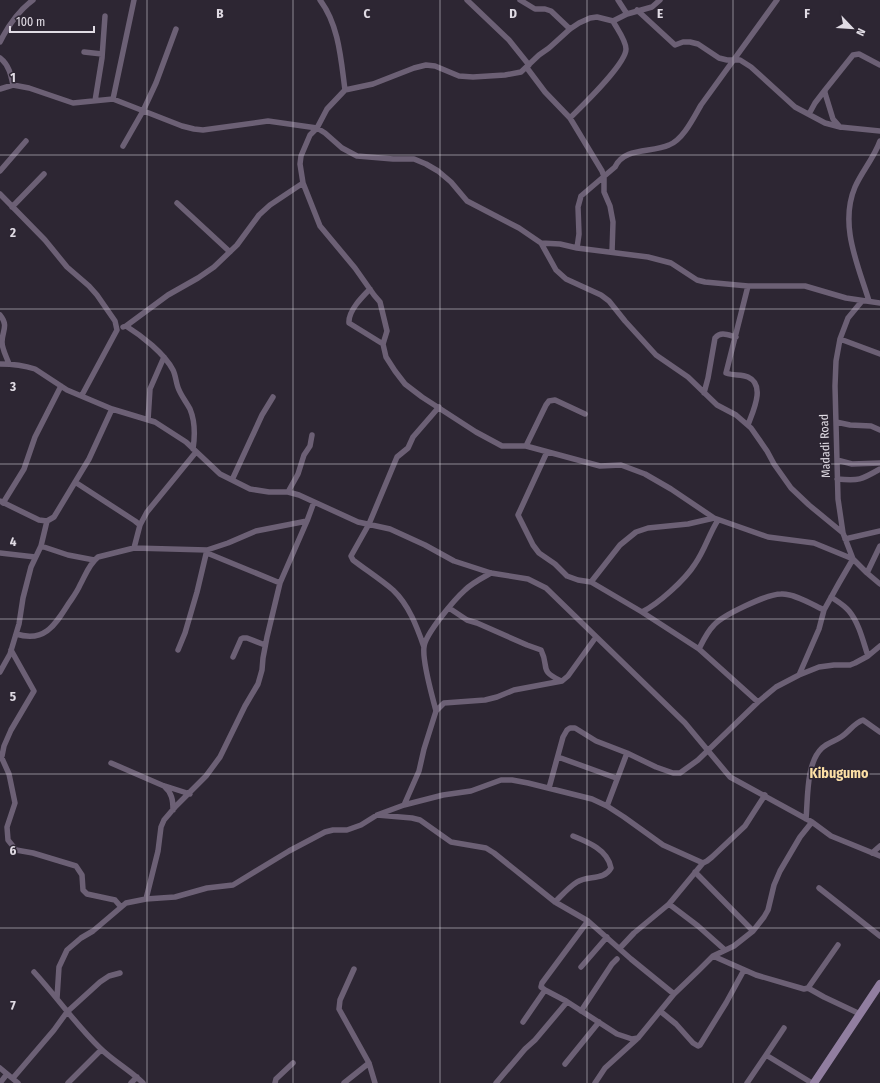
<svg xmlns="http://www.w3.org/2000/svg" width="880" height="1083" font-family="'Fira Sans Condensed',sans-serif">
	<style>
		.lines { fill: none; stroke-linecap: round; stroke-linejoin: round }
		.street { stroke: #6c6075; stroke-width: 5.5 }
		.secondary { stroke: #917ea0; stroke-width: 8 }
		.grid { fill: none; stroke: #e0dbe4; stroke-width: 1; stroke-opacity: 0.55 }
		.labels { text-anchor: middle; dominant-baseline: central; stroke-width: 3; stroke-linejoin: round; paint-order: stroke }
		.street-label { font-size: 12px; fill: #e0dbe4; stroke: #2d2633 }
		.quarter-label { font-size: 14px; font-weight: bold; fill: #fcdfa5; stroke: #2d2633 }
		.grid-label { font-size: 13px; text-anchor: middle; font-weight: bold; fill: #e0dbe4; stroke: #2d2633; stroke-width: 3; stroke-linejoin: round; paint-order: stroke }
	</style>
	<rect width="100%" height="100%" fill="#2d2633"/>
	<g class="lines">
		<path class="street" d="M320 0C339 25 341 60 345 90
			M467 0 509 40 529 65
			M520 0 535 9H545L551 11 570 29
			M618 0 627 14
			M660 0 652 7 627 14 613 21 597 17 590 18 579 23 570 29 549 48 539 55 521 72 505 75 473 77 459 76 435 66 426 65 414 68 373 84 345 90 327 109 317 128 310 135 301 156 300 164 303 183 320 226 355 268 374 295 380 302 387 331 383 344 386 357 395 371 405 384 422 397 476 432 502 446H526L600 466 621 465 645 474 671 489 714 518 768 537 814 543 853 559 839 583 824 610 819 629 799 675
			M637 10 675 45 683 42H690L698 44 719 58 727 60H740L751 67 795 107 825 123 840 127 880 131
			M0 42C8 26 18 11 33 0
			M84 52 102 54
			M0 58C9 65 11 75 13 85
			M527 68 545 92 570 118 602 171 604 177V192L610 206 613 222 612 252
			M0 89 13 85 29 88 73 103 113 99 182 126 194 129 203 130 268 121 317 128 325 133 342 148 357 156 393 159H414L426 164 438 171 451 182 467 201 519 228 541 243 556 270 566 279 601 295 609 301 625 321 656 355 688 377 717 405 736 415 751 428 767 451 774 464 791 488 809 505 843 533
			M113 99 134 0
			M95 101 102 58 105 16
			M809 114 815 103 825 90
			M570 118C582 106 626 64 626 49 626 40 617 29 613 21
			M840 127 833 119 825 93V90L853 55 859 54 880 65
			M123 146 143 111 156 83 176 29
			M0 171 26 141
			M0 194 45 240 67 267 89 286 97 295 115 321 117 330 82 395
			M177 203 230 252
			M12 207 44 174
			M541 243 560 244 577 248 648 257 671 263 697 280 705 282 748 286H805L846 298 880 303
			M577 248 579 234 578 207 581 196 615 167C624 147 651 153 669 145 683 140 694 117 701 105L777 0
			M370 289C362 297 348 311 349 323L383 344
			M862 301 848 318 840 339 836 361 835 386 838 499 843 533 853 559 867 573 880 584
			M869 301C858 265 839 225 855 187 862 171 874 158 880 141
			M0 315C9 326 2 331 2 342 2 349 7 358 9 364
			M126 326 168 295 198 278 214 267 237 245 259 215 270 205 303 183
			M123 327 126 326C142 336 164 353 173 370 176 376 176 384 179 390 182 397 187 403 190 409 195 421 195 436 193 449
			M840 339 880 354
			M0 364C13 364 23 365 35 369L67 390 112 409 155 422 186 442 220 474 250 489 269 492H288L299 495 358 522 390 529 425 545 454 561 491 573 528 579 546 588 685 723 730 777 812 822 831 836 880 856
			M704 393 708 378 715 338C721 331 728 335 736 337
			M148 420 150 389 164 357
			M836 422 850 425 871 426 880 430
			M748 425C753 411 766 385 748 377 741 374 734 376 726 373L748 286
			M526 446 546 405 549 401 555 400 585 414
			M547 452 518 515 533 545 539 553 555 564 567 576 578 580 591 582 642 612C658 604 685 580 695 564 705 550 709 534 718 520
			M837 460 852 464 880 463
			M837 479C859 481 861 480 880 469
			M232 480 262 415 273 397
			M75 482 135 521 140 525
			M288 492 298 474 304 455 310 446 312 435
			M0 501 39 520 47 521 54 517 89 459 112 409
			M3 503 24 469 35 437 61 386
			M845 539 880 531
			M41 546 68 555 94 560
			M134 548 140 525 147 512 196 452
			M0 553 35 557
			M207 553 280 583
			M867 573 880 546
			M591 582 620 545 636 532 648 528 688 524 714 518
			M831 597C837 601 844 605 849 611 859 623 863 641 868 656
			M449 608 467 620 477 623 527 645 541 650C550 668 538 670 561 681
			M642 612 699 649 758 702
			M16 634C45 643 55 625 69 603 73 597 77 592 80 585 85 576 89 564 98 557L134 548 207 550 228 543 256 531 307 521
			M424 647C417 627 409 605 393 590 380 579 366 570 353 560L351 556 369 524 397 457 408 448 413 437 439 407
			M699 649C703 641 707 632 714 625 723 615 767 594 781 594 794 593 813 605 824 610
			M178 650 185 633 197 592 207 550
			M233 657 241 639 243 638H247L265 645
			M0 672 10 654 19 624 23 598 31 567 41 546 47 521
			M436 711C432 695 422 662 424 647 425 634 455 599 465 590 472 583 482 578 491 573
			M0 754 9 774 15 803 7 827 8 840 16 850 33 853 76 866 82 875 83 890 87 894 115 900 121 907
			M2 756 4 746 11 730 34 691 11 650
			M558 757 616 778
			M111 763 164 786C172 793 173 800 173 810
			M165 786 190 794
			M549 788 563 737 567 730 570 728H575L596 741 627 753
			M404 805 419 771 424 749 436 711 444 703 485 700 497 697 514 690 562 681 568 676 596 637
			M607 806 627 753 656 767 673 773H680L698 760 758 702 776 687 799 675 819 667 834 665H850L855 663 868 656 880 646
			M377 815 412 818 420 820 451 842 486 848 494 853 555 902 588 921 631 959 674 994
			M806 819C808 798 806 763 822 748 827 743 835 741 841 737 849 732 854 723 863 720L880 732
			M872 853 880 846
			M695 872 753 931
			M819 888 880 936
			M146 899 158 851 161 827 164 820 176 806 206 776 220 757 245 706 258 684 262 670 263 658 267 637 280 583 307 521 314 502
			M555 902C562 895 569 887 577 882 588 875 604 881 611 868 608 850 588 842 573 836
			M669 904 698 926 725 950
			M620 948 634 933 669 904 703 863
			M713 956 756 975 804 989 808 988 838 945
			M581 967 607 937
			M354 969 340 1000 339 1009 369 1063 375 1083
			M34 972C57 997 76 1025 100 1048 113 1061 130 1070 143 1083
			M808 988 824 997 860 1014
			M545 990 541 987 542 983 588 921
			M57 998 59 967 67 950 81 938 93 931 126 903 146 899 175 897 207 888 233 885 289 851 325 832 333 830H347L361 825 377 815 404 805 443 795 471 791 501 780H512L528 783 592 799 607 806 624 817 663 845 703 863 707 861 712 857 745 826 765 795
			M581 1011 612 964 617 959
			M660 1011 676 1024 693 1043 698 1046 700 1045 726 1003 744 970
			M523 1022 545 990 566 1001 617 1034 632 1039 638 1038
			M766 1055 784 1028
			M565 1064 599 1022
			M0 1068 18 1083
			M13 1078 54 1030 67 1012 100 982 109 976 120 973
			M0 1083 7 1074
			M68 1083 101 1050
			M131 1083 137 1077
			M275 1083 276 1079 293 1063
			M344 1083 369 1063
			M496 1083 525 1049 535 1040 567 1002
			M595 1083 605 1068 638 1038 674 994 699 970 713 956 734 946 753 931 764 917 768 910 774 885 780 871 800 837 812 822
			M747 1083 766 1055 812 1083"/>
		<path class="secondary" d="M814 1083 880 984"/>
	</g>
	<path class="grid" d="M147 0V1083M293 0V1083M440 0V1083M587 0V1083M733 0V1083M0 155H880M0 309H880M0 464H880M0 619H880M0 774H880M0 928H880"/>
	<g class="labels">
		<g class="street-label">
			<text transform="translate(825 446) rotate(-92)">Madadi Road</text>
		</g>
		<g class="quarter-label">
			<text x="839" y="773">Kibugumo</text>
		</g>
	</g>
	<g class="grid-label">
		<text x="220" y="18">B</text>
		<text x="367" y="18">C</text>
		<text x="513" y="18">D</text>
		<text x="660" y="18">E</text>
		<text x="807" y="18">F</text>
		<text x="13" y="82">1</text>
		<text x="13" y="237">2</text>
		<text x="13" y="391">3</text>
		<text x="13" y="546">4</text>
		<text x="13" y="701">5</text>
		<text x="13" y="855">6</text>
		<text x="13" y="1010">7</text>
	</g>
	<g transform="translate(852 28) rotate(115)" stroke="#2d2633" stroke-width="3" paint-order="stroke">
	<path d="M0-3L7 15L0 10L-7 15Z" fill="#e0dbe4"/>
	<text y="-6" font-size="11" font-weight="bold" text-anchor="middle" fill="#e0dbe4">N</text>
	</g>
	<path d="M10 26v6h84v-6" fill="none" stroke="#e0dbe4" stroke-width="2"/>
	<text x="16" y="26" font-size="12" fill="#e0dbe4" stroke="#2d2633" stroke-width="3" paint-order="stroke">100 m</text>
</svg>
